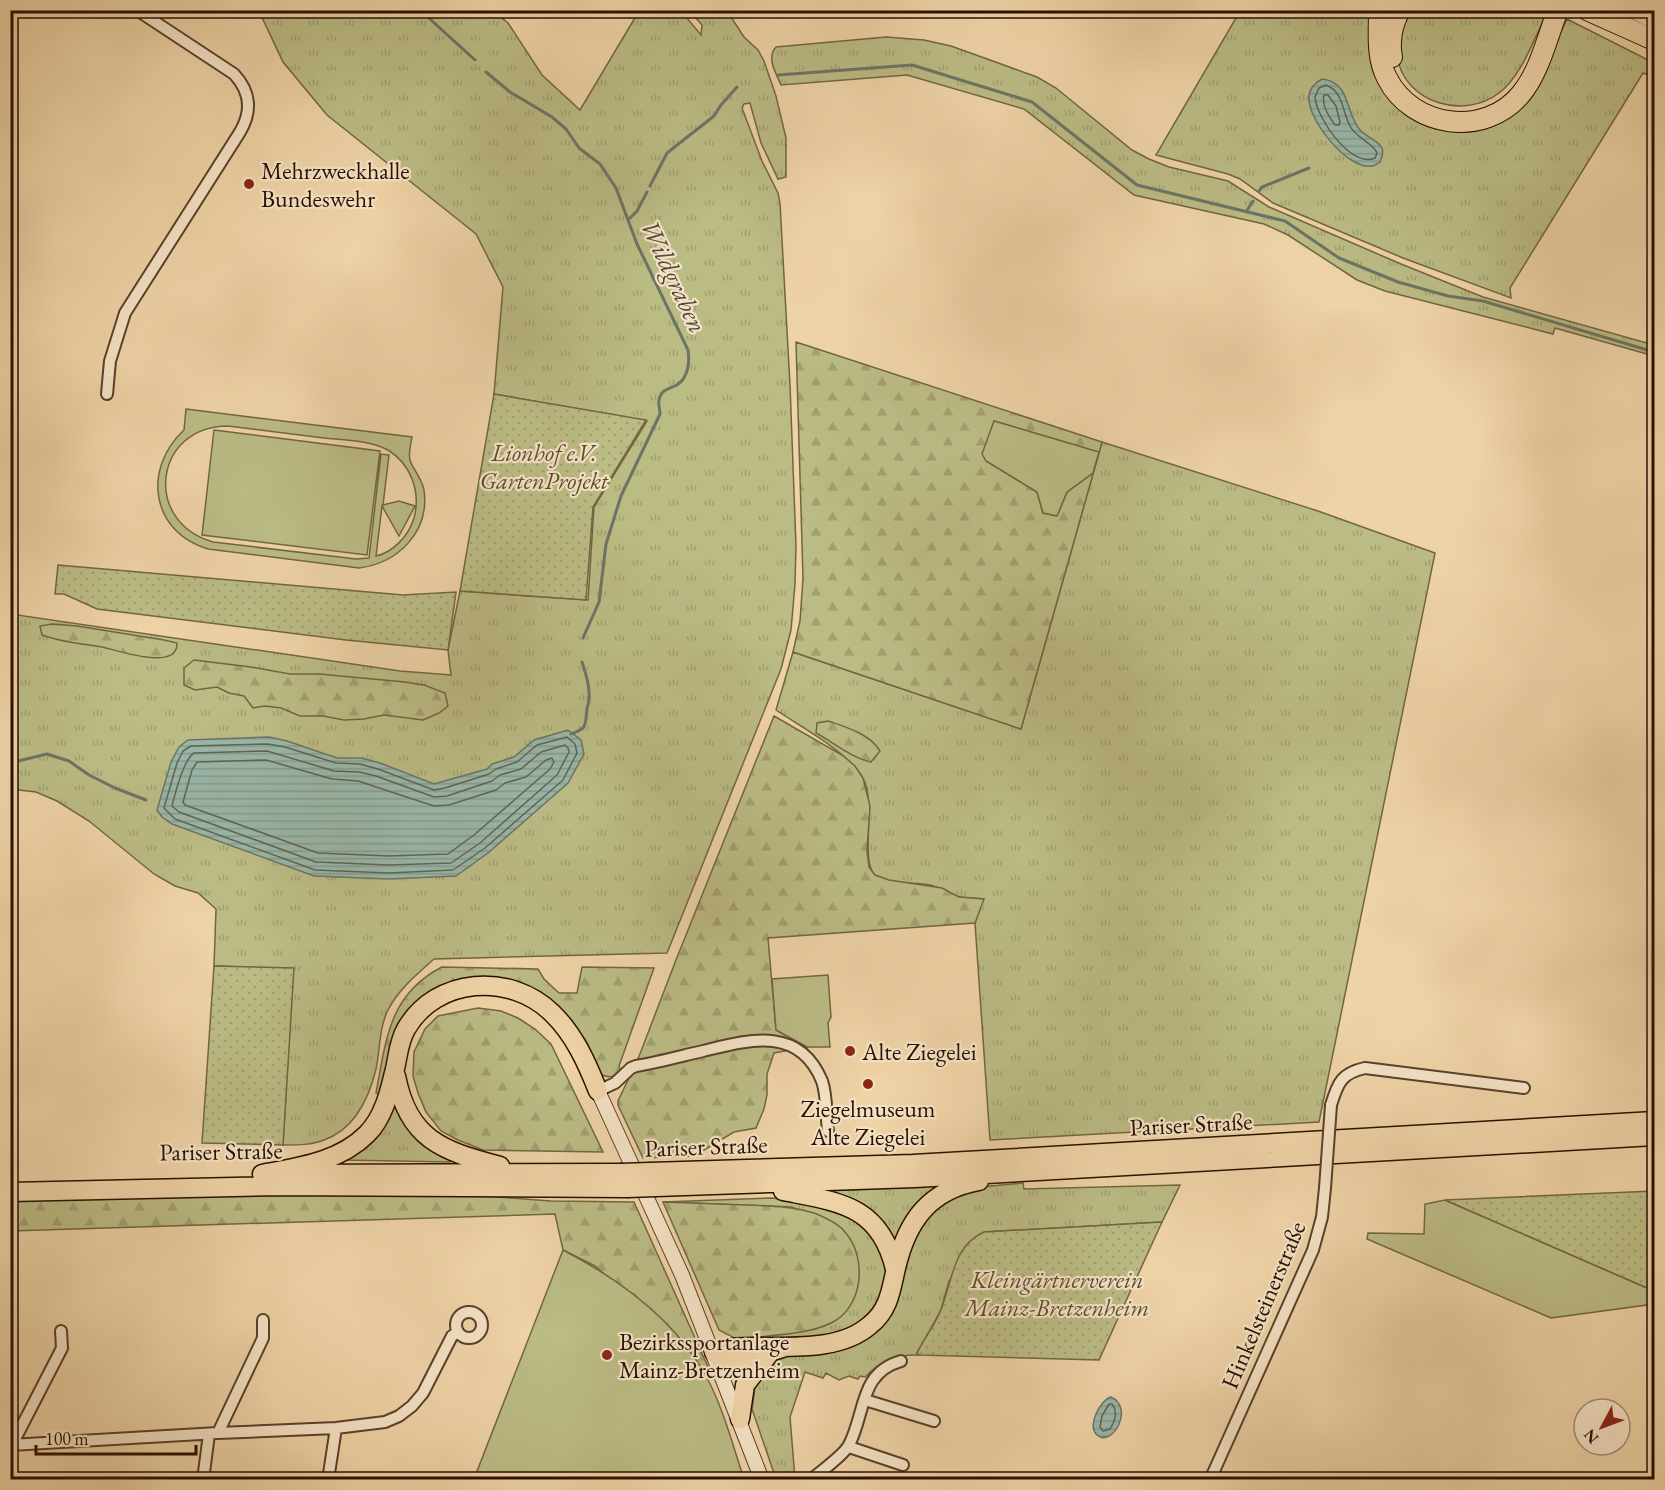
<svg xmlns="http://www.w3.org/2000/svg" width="1665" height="1490" font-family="'EB Garamond',serif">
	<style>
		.grass { fill: url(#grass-tufts); stroke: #726542; stroke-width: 1.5 }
		.forest { fill: url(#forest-firs); stroke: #726542; stroke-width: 1.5; fill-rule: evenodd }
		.park { fill: #bbbb84; stroke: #726542; stroke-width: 1.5; fill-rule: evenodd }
		.garden { fill: url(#garden-dots); stroke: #726542; stroke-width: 1.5 }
		.water { fill: url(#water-rules); stroke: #6c7465; stroke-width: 1.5 }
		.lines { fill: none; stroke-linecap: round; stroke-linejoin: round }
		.shore { stroke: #616354; stroke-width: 1.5 }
		.stream { stroke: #6c7465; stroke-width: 3 }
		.minor-casing { stroke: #5a402a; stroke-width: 14 }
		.tertiary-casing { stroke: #5a402a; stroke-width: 16 }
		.trunk-casing { stroke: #290f00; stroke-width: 21 }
		.motorway-casing { stroke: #290f00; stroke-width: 22 }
		.minor { stroke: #f4e2c5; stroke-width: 10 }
		.tertiary { stroke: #f4e2c5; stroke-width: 14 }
		.trunk { stroke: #eed3a6; stroke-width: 18 }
		.motorway { stroke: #eed3a6; stroke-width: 20 }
		.minor-bridge-casing { stroke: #5a402a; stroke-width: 14; stroke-linecap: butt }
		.trunk-bridge-casing { stroke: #290f00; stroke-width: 21; stroke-linecap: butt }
		.minor-bridge { stroke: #f4e2c5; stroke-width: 10 }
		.trunk-bridge { stroke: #eed3a6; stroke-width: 18 }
		.poi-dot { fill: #8f2418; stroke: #f4e2c5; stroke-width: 2 }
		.labels { text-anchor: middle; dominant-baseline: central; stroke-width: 4.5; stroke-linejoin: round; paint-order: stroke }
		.poi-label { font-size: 24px; fill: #290f00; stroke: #f4e2c5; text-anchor: start }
		.park-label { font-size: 24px; font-style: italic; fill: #5c4b2e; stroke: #f4e2c5 }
		.street-label { font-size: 24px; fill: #290f00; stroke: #f4e2c5 }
		.water-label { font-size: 26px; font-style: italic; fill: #504a3b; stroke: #f4e2c5 }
	</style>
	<defs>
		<pattern id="grass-tufts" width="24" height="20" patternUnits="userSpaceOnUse" patternTransform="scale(1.5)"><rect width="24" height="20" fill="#bbbb84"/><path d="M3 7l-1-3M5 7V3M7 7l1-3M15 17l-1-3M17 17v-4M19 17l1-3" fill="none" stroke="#a1a070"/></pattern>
		<pattern id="forest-firs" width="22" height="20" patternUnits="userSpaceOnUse" patternTransform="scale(1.5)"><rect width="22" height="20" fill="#bbbb84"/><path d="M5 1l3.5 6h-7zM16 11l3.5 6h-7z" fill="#a1a070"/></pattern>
		<pattern id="garden-dots" width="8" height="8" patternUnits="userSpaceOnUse" patternTransform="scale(1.5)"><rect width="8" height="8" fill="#bbbb84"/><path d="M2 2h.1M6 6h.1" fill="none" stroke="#a1a070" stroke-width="1.8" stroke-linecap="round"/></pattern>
		<pattern id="water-rules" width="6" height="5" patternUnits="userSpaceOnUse" patternTransform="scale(1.5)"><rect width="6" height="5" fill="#99b7a9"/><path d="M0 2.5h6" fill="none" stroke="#849c90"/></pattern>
	</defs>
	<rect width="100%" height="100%" fill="#eed3a6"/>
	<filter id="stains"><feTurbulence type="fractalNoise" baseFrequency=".00333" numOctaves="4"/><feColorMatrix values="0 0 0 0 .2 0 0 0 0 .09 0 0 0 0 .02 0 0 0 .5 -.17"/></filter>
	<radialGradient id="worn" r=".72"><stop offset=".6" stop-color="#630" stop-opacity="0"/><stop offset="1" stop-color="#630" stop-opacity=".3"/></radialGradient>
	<path class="grass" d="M259 11H493L508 23 542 75 580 110 639 11H681L701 35 702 25 690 11H727L744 37 758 50 764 61 776 96 786 138V177L778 179 761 143 750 103 744 104 742 108 762 161 778 193 780 203 790 385 796 546 795 584 791 630 781 669 667 953 434 959C417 974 398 990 388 1010 379 1028 380 1050 376 1069 369 1098 355 1129 324 1140 312 1145 297 1145 283 1145L293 969 214 966 216 909 198 893 175 886 154 874 89 821 57 801 36 792 11 789V614L400 671 451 675 448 650 460 591 588 600 594 507 647 421 494 394 503 287 476 234 327 115 283 62Z
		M1240 11H1374L1387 88 1461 128 1543 70 1567 19 1654 63V77L1643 73 1510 288 1511 298 1403 258 1273 203 1240 179 1228 174 1156 155Z
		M1404 11H1548C1535 36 1522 76 1499 93 1464 120 1404 103 1397 56 1395 43 1402 24 1404 11Z
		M886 37 924 40 951 46 1037 77 1056 88 1132 150 1149 159 1169 167 1228 181 1269 207 1401 264 1483 297 1654 345V356L1555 328 1553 334 1385 291 1357 280 1288 235 1264 224 1134 195 1024 109 907 75 781 85C776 73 766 58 776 47Z
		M1102 442 1318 511 1435 553 1319 1122 990 1140 975 923 983 899C976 898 968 898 960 897 950 894 941 888 930 885 914 882 891 885 876 876 859 864 877 803 863 778 848 752 801 727 776 710L793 652 1021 729Z
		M391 1100 452 1160 450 1162 343 1160Z
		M1023 1183 1024 1189 1180 1185 1162 1222 984 1232 949 1281 941 1310 917 1353 919 1355C897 1354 880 1361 865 1377L860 1376 858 1379 849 1376 839 1380 826 1373 823 1378 805 1372 790 1417 795 1479H776L752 1409 757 1373 781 1355 856 1342 906 1254 928 1211 970 1188Z
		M950 1185 898 1247 822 1191Z
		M771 1198 807 1201 859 1217 887 1256 886 1292 863 1324 821 1338 736 1339 816 1329 857 1289 859 1274 853 1245 792 1207 663 1202Z"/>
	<path class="forest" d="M796 342 1102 442 1021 729 793 652 800 621 803 578ZM994 421 1098 452 1093 473 1067 492 1057 516 1043 513 1037 492 986 461Z
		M52 624 77 626 164 640 177 643C178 672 117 650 102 647 79 643 64 643 42 635L40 626Z
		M194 660 251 667 290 674H319L405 682 424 685 445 693 448 706 439 713 423 720 384 715 364 719 344 720 323 716H300L281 708 265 706 253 708 244 696 229 693 217 687 195 690 184 685V668Z
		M774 716 842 755 855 766 863 778 870 806 867 851 869 867 875 875 889 880 942 888 959 897 984 899 975 923 768 938 776 1030 807 1047 774 1053 767 1074V1095L764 1109 756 1128 734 1132 694 1156 643 1158 618 1105V1101L638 1059 676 960Z
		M828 721C846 727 870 734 880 751L871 762C852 758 833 742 816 733L817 723Z
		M442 967 538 969 544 979 559 993H577L582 967 654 968 619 1066 621 1072C613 1078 607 1078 598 1073L524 988 427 997 383 1095 376 1093C386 1040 389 994 442 967Z
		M478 1008 501 1011 518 1018 535 1029 551 1044 603 1152 483 1150 458 1140 441 1131 426 1112 418 1093 413 1076 414 1052 425 1029 438 1016Z
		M303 1195 485 1196 551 1201 634 1202 708 1367H700L682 1342 595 1266 563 1250 555 1214 11 1231 10 1199Z
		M663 1202C691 1203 718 1204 746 1205 769 1206 792 1206 814 1213 824 1217 838 1223 845 1232 868 1258 863 1308 831 1323 808 1335 763 1336 736 1339L719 1330Z"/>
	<path class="park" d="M186 409 412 437C411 443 408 454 410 460 413 470 421 476 424 490 430 532 398 563 359 568L208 549C151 532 142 469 184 430ZM228 426C260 430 292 434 324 438 345 440 369 440 388 450 411 464 421 492 414 518 409 535 394 552 376 556L382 506 399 536 415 506 399 501 383 505 389 455 381 454 369 558 356 559 213 542C142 522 154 426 228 426Z
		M994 421 1099 452 1093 473 1067 492 1057 516 1043 513 1037 492 986 461 982 454Z
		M214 430 380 451 367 555 202 535Z
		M828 975 831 1017 828 1023 830 1047H807L776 1030 772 979Z
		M1445 1200 1654 1291V1304L1551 1318 1367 1239 1368 1233 1424 1234 1425 1204Z
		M563 1250C619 1279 675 1320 706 1376 723 1407 733 1446 744 1479H474Z"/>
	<path class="garden" d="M494 394 646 420 593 507 586 600 460 591Z
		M58 565 403 595 456 592 448 650 346 640 97 609 64 594H55Z
		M214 966 294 968 283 1145 202 1143Z
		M1654 1191V1291L1445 1200Z
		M1162 1222 1099 1360 919 1355 917 1353C924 1339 934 1326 940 1312 952 1284 952 1246 984 1232Z"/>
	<path class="water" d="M1322 79C1351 82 1345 113 1360 130 1366 137 1378 140 1382 148 1384 153 1382 157 1380 162 1378 163 1375 166 1372 166 1348 171 1307 119 1309 97 1309 89 1315 83 1322 79Z
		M568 730 581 740 584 754 568 783 488 853 456 876 389 879 314 876 172 824 162 817 157 810 171 762 179 747 188 740 269 737 287 741 337 758H361L380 763 434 784 487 769 492 764 514 757 534 740Z
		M1111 1397C1135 1408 1112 1448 1097 1435 1087 1426 1100 1400 1111 1397Z"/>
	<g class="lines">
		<path class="shore" d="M1326 85C1344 92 1342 112 1350 126 1356 138 1373 143 1377 153L1375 158C1351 169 1316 117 1315 97L1319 88Z
			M1324 95H1328L1336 106 1340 122 1339 125H1335C1329 117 1321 105 1324 95Z
			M567 737 575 744 577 753 563 780 485 848 453 870 389 873 315 870 175 819 164 808 177 763 183 751 191 746 268 744 285 747 336 763 360 764 378 769 434 790 445 788 489 774 496 769 517 762 537 745Z
			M565 745 568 748 569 752 557 775 480 843 451 863 389 865 316 862 179 812 172 806C175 794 183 760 194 753L267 751 334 771 359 772 376 776 434 797 447 796 492 781 500 775 521 769 541 752Z
			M552 758 554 762 550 769 474 835 448 854 389 856 318 853 185 805 183 802 192 770 197 762 266 760 332 779 358 781 434 806 449 805 496 790 505 783 526 777 546 760Z
			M1109 1404H1112C1118 1411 1115 1422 1110 1429L1103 1431 1100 1427 1102 1416Z"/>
		<path class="stream" d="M420 10 475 60
			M486 72 510 92 552 117 566 129 579 148 600 164 616 188 637 244 688 350C690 362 688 378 677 385 669 389 661 389 659 400 658 404 660 410 660 414L621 496 606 544 599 602 583 638
			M778 75 912 65 1032 102 1137 185 1285 221 1339 258 1398 282 1448 296 1483 301 1654 352
			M650 186 667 153 714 116 721 105 737 87
			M1259 191 1262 187 1309 168
			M1246 212 1253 201
			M629 219 637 211 647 192
			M571 734C588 728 585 725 587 709 587 706 589 703 589 700 590 686 586 675 582 662
			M10 763 47 754 69 761 89 775 115 788 146 800"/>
		<g class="minor-casing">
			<path id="minor" d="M107 394 110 361 125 313 240 132C252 112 251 92 234 74L137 10
				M598 1091 615 1083 631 1068 636 1066C659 1062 681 1056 703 1051 748 1040 799 1025 822 1081 827 1095 826 1115 828 1131
				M1331 1105C1338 1082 1342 1073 1365 1068L1524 1088
				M456 1325a13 13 0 1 1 26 0a13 13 0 1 1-26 0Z
				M865 1400 934 1421
				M218 1433 263 1338V1320
				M10 1445 218 1433 336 1428 385 1422 399 1416 412 1406 423 1393 452 1336 458 1332
				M849 1447 903 1465
				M10 1455 12 1445 62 1348 61 1331
				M203 1480 209 1434
				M328 1480 336 1428
				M811 1480C821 1471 844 1455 849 1445 866 1412 859 1373 901 1361
				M1210 1480 1313 1250 1322 1217 1325 1188"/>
		</g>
		<g class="tertiary-casing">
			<path id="tertiary" d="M598 1091 682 1275 762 1480"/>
		</g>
		<g class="trunk-casing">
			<path id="trunk" d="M396 1076C408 1139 442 1151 500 1166
				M650 1172 913 1164 1654 1121
				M262 1174C299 1167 339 1162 367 1134 383 1118 389 1094 394 1073 398 1058 398 1043 406 1029 436 977 510 972 552 1013 574 1034 587 1063 598 1091
				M283 1174 620 1173
				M656 1187 915 1178 1654 1136
				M783 1191C839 1202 880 1205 895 1269
				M10 1192 278 1186 627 1188
				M786 1347 731 1364 722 1361 714 1352C730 1346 747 1347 764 1347 798 1347 843 1349 870 1325 889 1310 891 1290 896 1268 907 1221 929 1190 979 1181
				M740 1419 745 1385 769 1354"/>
		</g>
		<g class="motorway-casing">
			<path id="motorway" d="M1379 10C1379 33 1376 57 1387 78 1412 128 1485 138 1521 94 1540 71 1547 37 1558 10
				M1587 10 1654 40
				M1637 10 1654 18
				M1392 57C1389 41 1392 25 1400 10"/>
		</g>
		<use href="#minor" class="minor"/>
		<use href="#tertiary" class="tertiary"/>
		<use href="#trunk" class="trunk"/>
		<use href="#motorway" class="motorway"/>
		<g class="minor-bridge-casing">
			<path id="minor-bridge" d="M1325 1188 1331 1105"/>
		</g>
		<g class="trunk-bridge-casing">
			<path id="trunk-bridge" d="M620 1173 650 1172
				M627 1188 656 1187"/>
		</g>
		<use href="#minor-bridge" class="minor-bridge"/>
		<use href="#trunk-bridge" class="trunk-bridge"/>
	</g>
	<g class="poi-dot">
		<circle cx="249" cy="184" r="6"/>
		<circle cx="850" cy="1051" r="6"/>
		<circle cx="868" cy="1084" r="6"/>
		<circle cx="607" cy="1355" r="6"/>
	</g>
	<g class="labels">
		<g class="poi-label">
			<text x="261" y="170">Mehrzweckhalle<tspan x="261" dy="28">Bundeswehr</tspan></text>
			<text x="862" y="1051">Alte Ziegelei</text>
			<text x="868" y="1108" text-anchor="middle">Ziegelmuseum<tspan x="868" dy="28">Alte Ziegelei</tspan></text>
			<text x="619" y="1341">Bezirkssportanlage<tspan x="619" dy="28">Mainz-Bretzenheim</tspan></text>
		</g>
		<g class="park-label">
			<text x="544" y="452">Lionhof e.V.<tspan x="544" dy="28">GartenProjekt</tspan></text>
			<text x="1057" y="1279">Kleingärtnerverein<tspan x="1057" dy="28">Mainz-Bretzenheim</tspan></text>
		</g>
		<g class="street-label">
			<text transform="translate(1191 1124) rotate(-3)">Pariser Straße</text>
			<text transform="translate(706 1146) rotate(-2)">Pariser Straße</text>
			<text transform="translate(221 1151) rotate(-1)">Pariser Straße</text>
			<text transform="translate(1263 1305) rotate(-67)">Hinkelsteinerstraße</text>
		</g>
		<g class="water-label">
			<text transform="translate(674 276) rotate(65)">Wildgraben</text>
		</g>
	</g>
	<rect width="1665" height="1490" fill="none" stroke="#eed3a6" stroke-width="36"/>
	<rect x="12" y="12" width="1641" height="1466" fill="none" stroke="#290f00" stroke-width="3"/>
	<rect x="18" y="18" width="1629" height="1454" fill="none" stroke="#290f00" stroke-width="1.5"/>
	<g transform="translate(1602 1427) rotate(229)"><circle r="28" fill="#f4e2c5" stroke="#a38e76" stroke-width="1.5"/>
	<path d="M0-4.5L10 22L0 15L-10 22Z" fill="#8f2418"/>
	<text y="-9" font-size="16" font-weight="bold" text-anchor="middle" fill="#290f00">N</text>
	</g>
	<path d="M36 1445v9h160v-9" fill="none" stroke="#290f00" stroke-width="3"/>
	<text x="45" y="1445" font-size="18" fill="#290f00" stroke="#f4e2c5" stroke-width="4.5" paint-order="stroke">100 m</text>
	<rect width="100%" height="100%" filter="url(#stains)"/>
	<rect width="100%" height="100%" fill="url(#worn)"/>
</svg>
